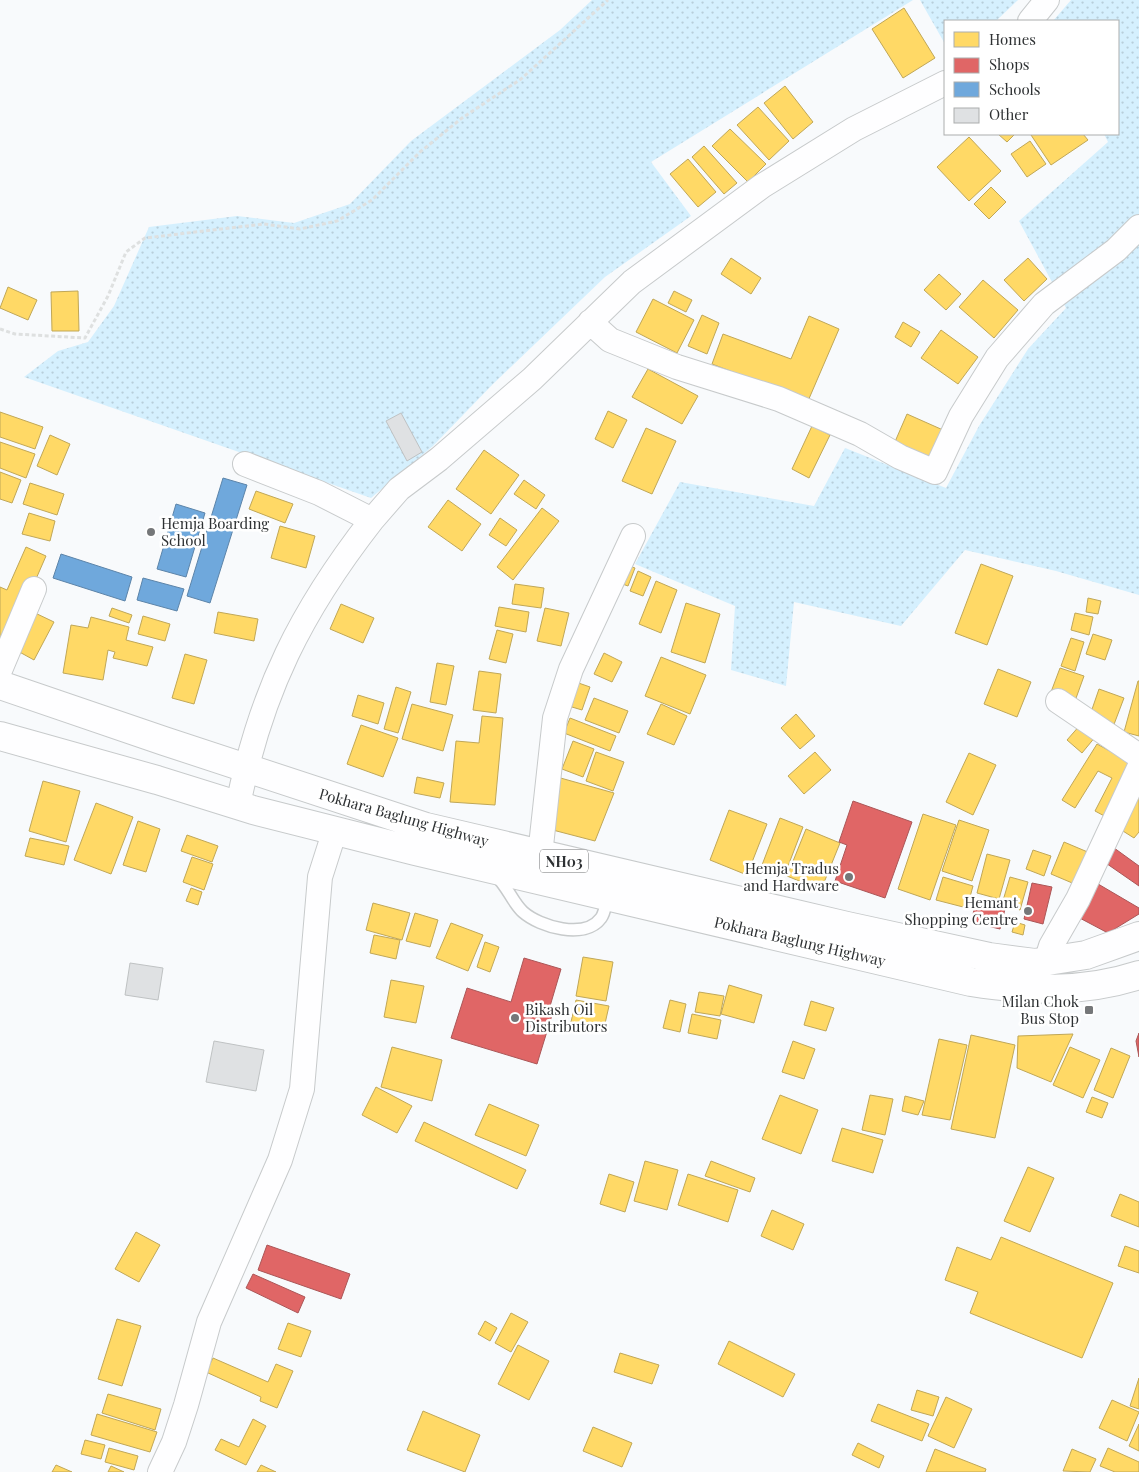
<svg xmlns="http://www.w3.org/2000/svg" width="1139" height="1472" font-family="'Playfair Display',serif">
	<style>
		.grass { fill: url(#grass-dots) }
		.homes { fill: #ffd966; stroke: #c0a757 }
		.shops { fill: #e06666; stroke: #ab5657 }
		.schools { fill: #6fa8dc; stroke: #5c84a9 }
		.building { fill: #dfe1e3; stroke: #bfc2c3 }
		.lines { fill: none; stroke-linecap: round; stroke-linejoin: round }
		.service-casing { stroke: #c7cacb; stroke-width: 14 }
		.minor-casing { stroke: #c7cacb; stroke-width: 26 }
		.trunk-casing { stroke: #c7cacb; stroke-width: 30 }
		.path { stroke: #dee0e0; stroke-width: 3; stroke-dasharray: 4 2.5; stroke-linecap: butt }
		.service { stroke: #fefeff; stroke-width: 11 }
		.minor { stroke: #fefeff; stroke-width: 24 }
		.trunk { stroke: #fefeff; stroke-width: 28 }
		.poi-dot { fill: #757779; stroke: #fff; stroke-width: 2 }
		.labels { text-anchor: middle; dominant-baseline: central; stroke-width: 5; stroke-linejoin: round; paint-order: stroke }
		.shield { fill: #fff; stroke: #6d6f70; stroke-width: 1 }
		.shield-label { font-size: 14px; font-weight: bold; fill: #2e3133 }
		.poi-label { font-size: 15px; fill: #2e3133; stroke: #fff; text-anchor: end }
		.street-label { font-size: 15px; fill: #2e3133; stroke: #fff }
	</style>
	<defs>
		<pattern id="grass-dots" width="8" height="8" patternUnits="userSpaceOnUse" patternTransform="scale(1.25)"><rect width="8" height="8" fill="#d5f0fe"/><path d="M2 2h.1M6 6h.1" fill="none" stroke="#b7ceda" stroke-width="1.8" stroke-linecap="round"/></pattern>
	</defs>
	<rect width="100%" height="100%" fill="#f8fafc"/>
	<path class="grass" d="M592 0H913L651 162 691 216 605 277 493 384 433 446 371 498 24 377 58 351 88 342 114 306 149 227 237 216 294 223 350 204 411 141 560 30Z
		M920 0H1018L996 21H945V44Z
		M1071 0H1139V595L1056 571 965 550 901 626 794 602 786 686 731 670 735 606 635 564 680 482 814 506 845 448 946 488 979 426 1028 349 1066 308 1019 221 1108 142 1104 134H1118V21H1053Z"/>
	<path class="homes" d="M904 8 935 58 903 78 872 29Z
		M785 86 813 122 793 139 764 103Z
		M758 107 789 141 769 160 737 125Z
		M730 129 766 164 748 182 712 146Z
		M998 134H1015L1007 142Z
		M1033 134H1083L1088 140 1051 165 1031 135Z
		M969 137 1001 171 969 201 937 167Z
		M1030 141 1046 164 1027 177 1011 154Z
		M704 146 737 183 724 194 692 157Z
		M688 159 716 192 698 207 670 174Z
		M991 187 1006 202 989 219 974 204Z
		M731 258 761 278 751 294 721 274Z
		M1028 258 1047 279 1024 301 1004 280Z
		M939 274 961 294 946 310 924 290Z
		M983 280 1018 310 994 338 959 307Z
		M8 287 37 300 28 320 0 308Z
		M78 291 79 331H52L51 292Z
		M674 291 692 300 686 312 668 303Z
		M653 299 694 320 677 353 636 332Z
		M702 315 719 323 707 354 688 346Z
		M809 316 839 329 808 401 712 364 723 334 791 359Z
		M903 322 920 332 911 347 895 337Z
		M941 330 978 357 958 384 921 358Z
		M648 369 698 396 682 424 632 397Z
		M608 411 627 420 613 448 595 439Z
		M0 412 43 427 35 449 0 437Z
		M907 414 943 430 931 459 894 444Z
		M812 426 830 435 809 478 792 469Z
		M646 428 676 441 652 494 622 481Z
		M50 435 70 444 57 475 37 466Z
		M0 442 35 454 26 478 0 468Z
		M484 450 519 475 491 514 456 489Z
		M0 472 21 480 12 503 0 499Z
		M524 480 545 495 536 509 514 494Z
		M30 483 64 494 57 515 23 504Z
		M256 491 293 504 285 523 249 509Z
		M448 500 481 524 462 551 428 527Z
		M542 508 559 521 513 580 497 567Z
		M29 513 55 521 50 541 22 534Z
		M500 518 517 530 506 546 489 535Z
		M280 526 315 536 306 568 271 558Z
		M26 547 46 556 5 650 0 648V587L7 590Z
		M624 564 635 568 628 586 617 582Z
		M981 564 1013 576 987 645 955 633Z
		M638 571 651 577 643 596 630 591Z
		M656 581 677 590 661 633 639 624Z
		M515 584 544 588 541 608 512 604Z
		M1088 598 1101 601 1098 614 1086 612Z
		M686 603 720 614 705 663 671 652Z
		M341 604 374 618 363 643 330 629Z
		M499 607 529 612 526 632 495 626Z
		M112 608 132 615 129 623 109 616Z
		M545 608 569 613 561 646 537 641Z
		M33 612 54 622 34 660 14 649Z
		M218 612 258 619 254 641 214 633Z
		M1075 613 1093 617 1089 635 1071 630Z
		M143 616 170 624 165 641 138 634Z
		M91 617 129 627 126 640 153 647 147 666 113 658 115 652 108 650 103 680 63 673 71 625 88 628Z
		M497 630 513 634 506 663 489 659Z
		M1093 634 1112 640 1105 660 1086 654Z
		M1071 638 1084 642 1075 671 1061 666Z
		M604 653 622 662 612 682 594 674Z
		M185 654 207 660 194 704 172 698Z
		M661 657 706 675 690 714 645 696Z
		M437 663 454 666 446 705 430 702Z
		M1060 668 1084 676 1075 701 1051 692Z
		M998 669 1031 682 1017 717 984 704Z
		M479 671 501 674 496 713 473 710Z
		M570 680 590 687 582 710 562 704Z
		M1138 681H1139V736L1124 732Z
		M396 687 411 692 398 733 384 729Z
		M1099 689 1124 698 1113 727 1089 718Z
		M358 695 384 703 378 724 352 716Z
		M594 698 628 711 619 733 585 720Z
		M412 704 453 715 443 751 402 739Z
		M661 704 687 716 674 745 647 734Z
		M796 714 815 736 800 749 781 728Z
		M482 716 503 718 495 805 450 802 456 741 479 743Z
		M570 718 616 736 610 751 564 733Z
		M1081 724 1096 736 1082 753 1067 740Z
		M361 725 398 738 383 777 347 764Z
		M573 741 594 749 583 777 562 769Z
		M1097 744 1137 766 1110 819 1095 811 1112 778 1098 771 1075 808 1062 800Z
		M596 752 624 762 613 791 586 781Z
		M815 752 831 770 804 794 788 776Z
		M969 753 996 765 973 815 946 802Z
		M1139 773V832L1134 838 1115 826Z
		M417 777 444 783 440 798 414 793Z
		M557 777 614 793 595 841 545 828Z
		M43 781 80 791 66 842 29 831Z
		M96 803 133 817 111 874 74 860Z
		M729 810 767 824 747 875 710 860Z
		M923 814 956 825 930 900 898 889Z
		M780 818 803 827 785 874 762 865Z
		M959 820 989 830 972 881 942 871Z
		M138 821 160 829 146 872 123 865Z
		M806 829 840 843 821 890 787 876Z
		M187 835 218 846 212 862 181 851Z
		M30 838 69 846 64 865 25 856Z
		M1064 842 1090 853 1077 885 1051 874Z
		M1033 850 1051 856 1044 876 1026 869Z
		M987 854 1010 860 999 899 977 893Z
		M192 857 213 864 204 890 183 882Z
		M943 877 973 886 967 908 936 900Z
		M1010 877 1028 882 1020 910 1002 904Z
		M191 888 202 892 198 905 186 901Z
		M373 903 410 913 402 940 366 930Z
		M415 913 438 920 430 947 406 941Z
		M1015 922 1025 925 1023 935 1012 932Z
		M451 923 483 935 468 971 436 958Z
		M374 935 400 940 396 959 370 953Z
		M485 942 499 947 490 972 477 967Z
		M583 957 613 962 606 1001 576 996Z
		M391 980 424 986 416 1023 384 1017Z
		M729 985 762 995 754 1023 721 1014Z
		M699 992 724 996 720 1016 695 1012Z
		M576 1000 609 1006 604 1028 571 1022Z
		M670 1000 686 1004 680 1032 663 1028Z
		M811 1001 834 1008 826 1031 804 1025Z
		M692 1014 721 1020 717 1039 688 1033Z
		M1073 1034 1051 1082 1017 1068 1018 1036Z
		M971 1035 1015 1045 995 1138 951 1129Z
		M939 1039 967 1045 950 1120 922 1115Z
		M793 1041 815 1049 804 1079 782 1072Z
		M392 1047 442 1060 432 1101 381 1087Z
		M1070 1047 1100 1060 1083 1098 1053 1085Z
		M1111 1048 1130 1056 1113 1098 1094 1090Z
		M376 1087 412 1106 397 1133 362 1115Z
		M780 1095 818 1110 801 1154 762 1139Z
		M870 1095 893 1099 885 1135 862 1130Z
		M905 1096 924 1101 918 1115 902 1111Z
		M1092 1097 1108 1103 1102 1118 1086 1112Z
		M489 1104 539 1125 526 1156 475 1135Z
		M424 1122 526 1170 517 1189 415 1141Z
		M842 1128 883 1140 873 1173 832 1161Z
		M645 1161 678 1170 667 1210 634 1201Z
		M711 1161 755 1178 750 1192 705 1176Z
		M1028 1167 1054 1178 1030 1232 1004 1221Z
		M609 1174 634 1182 625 1212 600 1204Z
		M688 1174 738 1190 728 1222 678 1205Z
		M1120 1194 1139 1202V1227L1111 1216Z
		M772 1210 804 1224 793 1250 761 1236Z
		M136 1232 160 1245 139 1282 115 1269Z
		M1001 1237 1113 1283 1082 1358 970 1313 978 1292 945 1280 957 1247 991 1260Z
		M1125 1246 1139 1251V1273L1118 1266Z
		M511 1313 528 1322 511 1352 495 1343Z
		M117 1319 141 1326 122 1386 98 1379Z
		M485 1321 497 1328 490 1341 478 1334Z
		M288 1323 311 1331 301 1357 278 1349Z
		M729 1341 795 1374 783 1397 718 1364Z
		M518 1345 549 1361 529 1400 498 1384Z
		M620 1353 659 1365 652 1384 614 1372Z
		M213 1358 268 1382 276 1364 293 1371 277 1408 260 1401 261 1397 206 1372Z
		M1139 1378V1409L1130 1406Z
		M917 1390 939 1397 933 1416 911 1410Z
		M108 1394 161 1409 155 1430 102 1413Z
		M946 1397 972 1409 954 1448 928 1436Z
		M1112 1400 1139 1412 1127 1441 1099 1428Z
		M878 1404 929 1424 922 1441 871 1421Z
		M423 1411 480 1435 465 1472 407 1450Z
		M97 1414 157 1432 150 1452 91 1435Z
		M253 1419 266 1426 246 1465 215 1450 221 1439 239 1447Z
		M1139 1424V1451L1129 1446Z
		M593 1427 632 1443 622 1467 583 1451Z
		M85 1440 105 1445 101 1459 81 1454Z
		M858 1443 884 1456 879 1468 852 1455Z
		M109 1448 138 1456 134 1470 105 1462Z
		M1108 1448 1139 1462V1472H1115L1100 1466Z
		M935 1449 986 1469 985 1472H926Z
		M1072 1449 1096 1459 1090 1472 1063 1471Z
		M56 1465 72 1472H52Z
		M261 1465 276 1472H257Z
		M111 1466 124 1472H108Z"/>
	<path class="shops" d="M853 801 912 822 885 898 835 881 847 845 839 842Z
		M1110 845 1139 866V886L1100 859Z
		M1093 881 1139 908V914L1108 933 1074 915Z
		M1032 883 1052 887 1043 924 1024 919Z
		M976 902 1005 909 1000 929 971 922Z
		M524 958 561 969 548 1013 552 1015 537 1064 451 1038 467 988 511 1002Z
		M1139 1033V1057L1136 1041Z
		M267 1245 350 1274 341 1299 258 1270Z
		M253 1274 305 1297 298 1313 246 1288Z"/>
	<path class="schools" d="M223 478 247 485 210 603 187 596Z
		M176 504 205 513 186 577 157 569Z
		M61 554 132 577 125 601 53 578Z
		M143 578 184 589 177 611 137 600Z"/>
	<path class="building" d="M401 413 422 452 407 461 386 421Z
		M130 963 163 968 158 1000 125 995Z
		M214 1041 264 1050 256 1091 206 1082Z"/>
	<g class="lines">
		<g class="service-casing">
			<path id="service" d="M495 875C507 885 512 902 523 912 540 927 585 940 601 918 605 913 606 902 608 896"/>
		</g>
		<g class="minor-casing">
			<path id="minor" d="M1030 21 1047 0
				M590 322 610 340 677 367 779 399 860 434 900 457 935 472 961 416 997 358 1044 304 1116 250 1139 227
				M245 464 319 493 372 520 399 489 439 459 532 379 632 282 762 186 854 129 945 83
				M0 670 34 589
				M1058 701 1139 756
				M238 805C261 691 301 611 372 520
				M540 855 555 718 571 669 633 536
				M1046 962 1051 946 1078 899 1139 768
				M160 1472 174 1442 186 1405 209 1322 280 1160 302 1089 320 877 335 830"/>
		</g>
		<g class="trunk-casing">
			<path id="trunk" d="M0 685 164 741 426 827 847 926 989 957 1035 963 1086 955 1139 936
				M0 736 157 780 253 810 415 851 971 982C1027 991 1084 993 1139 975"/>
		</g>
		<path class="path" d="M0 329 15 334 85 338 108 296 126 252 145 238 264 224 300 229 337 221 372 200 420 152 462 118 521 79 608 0"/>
		<use href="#service" class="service"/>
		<use href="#minor" class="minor"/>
		<use href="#trunk" class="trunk"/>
	</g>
	<g class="poi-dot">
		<circle cx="151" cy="532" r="5"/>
		<circle cx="849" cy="877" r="5"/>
		<circle cx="1028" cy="911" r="5"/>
		<rect x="1084" y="1005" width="10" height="10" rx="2.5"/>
		<circle cx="515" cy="1018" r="5"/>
	</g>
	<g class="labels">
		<rect class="shield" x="540" y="849.5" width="48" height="23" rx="4"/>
		<g class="shield-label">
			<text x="564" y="861">NH03</text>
		</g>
		<g class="poi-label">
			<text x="161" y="523" text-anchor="start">Hemja Boarding<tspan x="161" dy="17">School</tspan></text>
			<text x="839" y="868">Hemja Tradus<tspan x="839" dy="17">and Hardware</tspan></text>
			<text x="1018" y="902">Hemant<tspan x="1018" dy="17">Shopping Centre</tspan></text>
			<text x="1079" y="1001">Milan Chok<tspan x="1079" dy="17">Bus Stop</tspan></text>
			<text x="525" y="1009" text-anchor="start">Bikash Oil<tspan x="525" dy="17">Distributors</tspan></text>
		</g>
		<g class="street-label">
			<text transform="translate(404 817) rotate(16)">Pokhara Baglung Highway</text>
			<text transform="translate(800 941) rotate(13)">Pokhara Baglung Highway</text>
		</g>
	</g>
	<rect x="944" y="20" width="175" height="115" fill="#ffffff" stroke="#abadad"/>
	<rect x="954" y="32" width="25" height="15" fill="#ffd966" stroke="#abadad"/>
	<text x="989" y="45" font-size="15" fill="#2e3133">Homes</text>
	<rect x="954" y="58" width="25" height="15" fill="#e06666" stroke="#abadad"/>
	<text x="989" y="70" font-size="15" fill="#2e3133">Shops</text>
	<rect x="954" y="82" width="25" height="15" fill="#6fa8dc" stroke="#abadad"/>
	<text x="989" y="95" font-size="15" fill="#2e3133">Schools</text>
	<rect x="954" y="108" width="25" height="15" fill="#dfe1e3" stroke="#abadad"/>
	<text x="989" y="120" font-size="15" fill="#2e3133">Other</text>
</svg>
